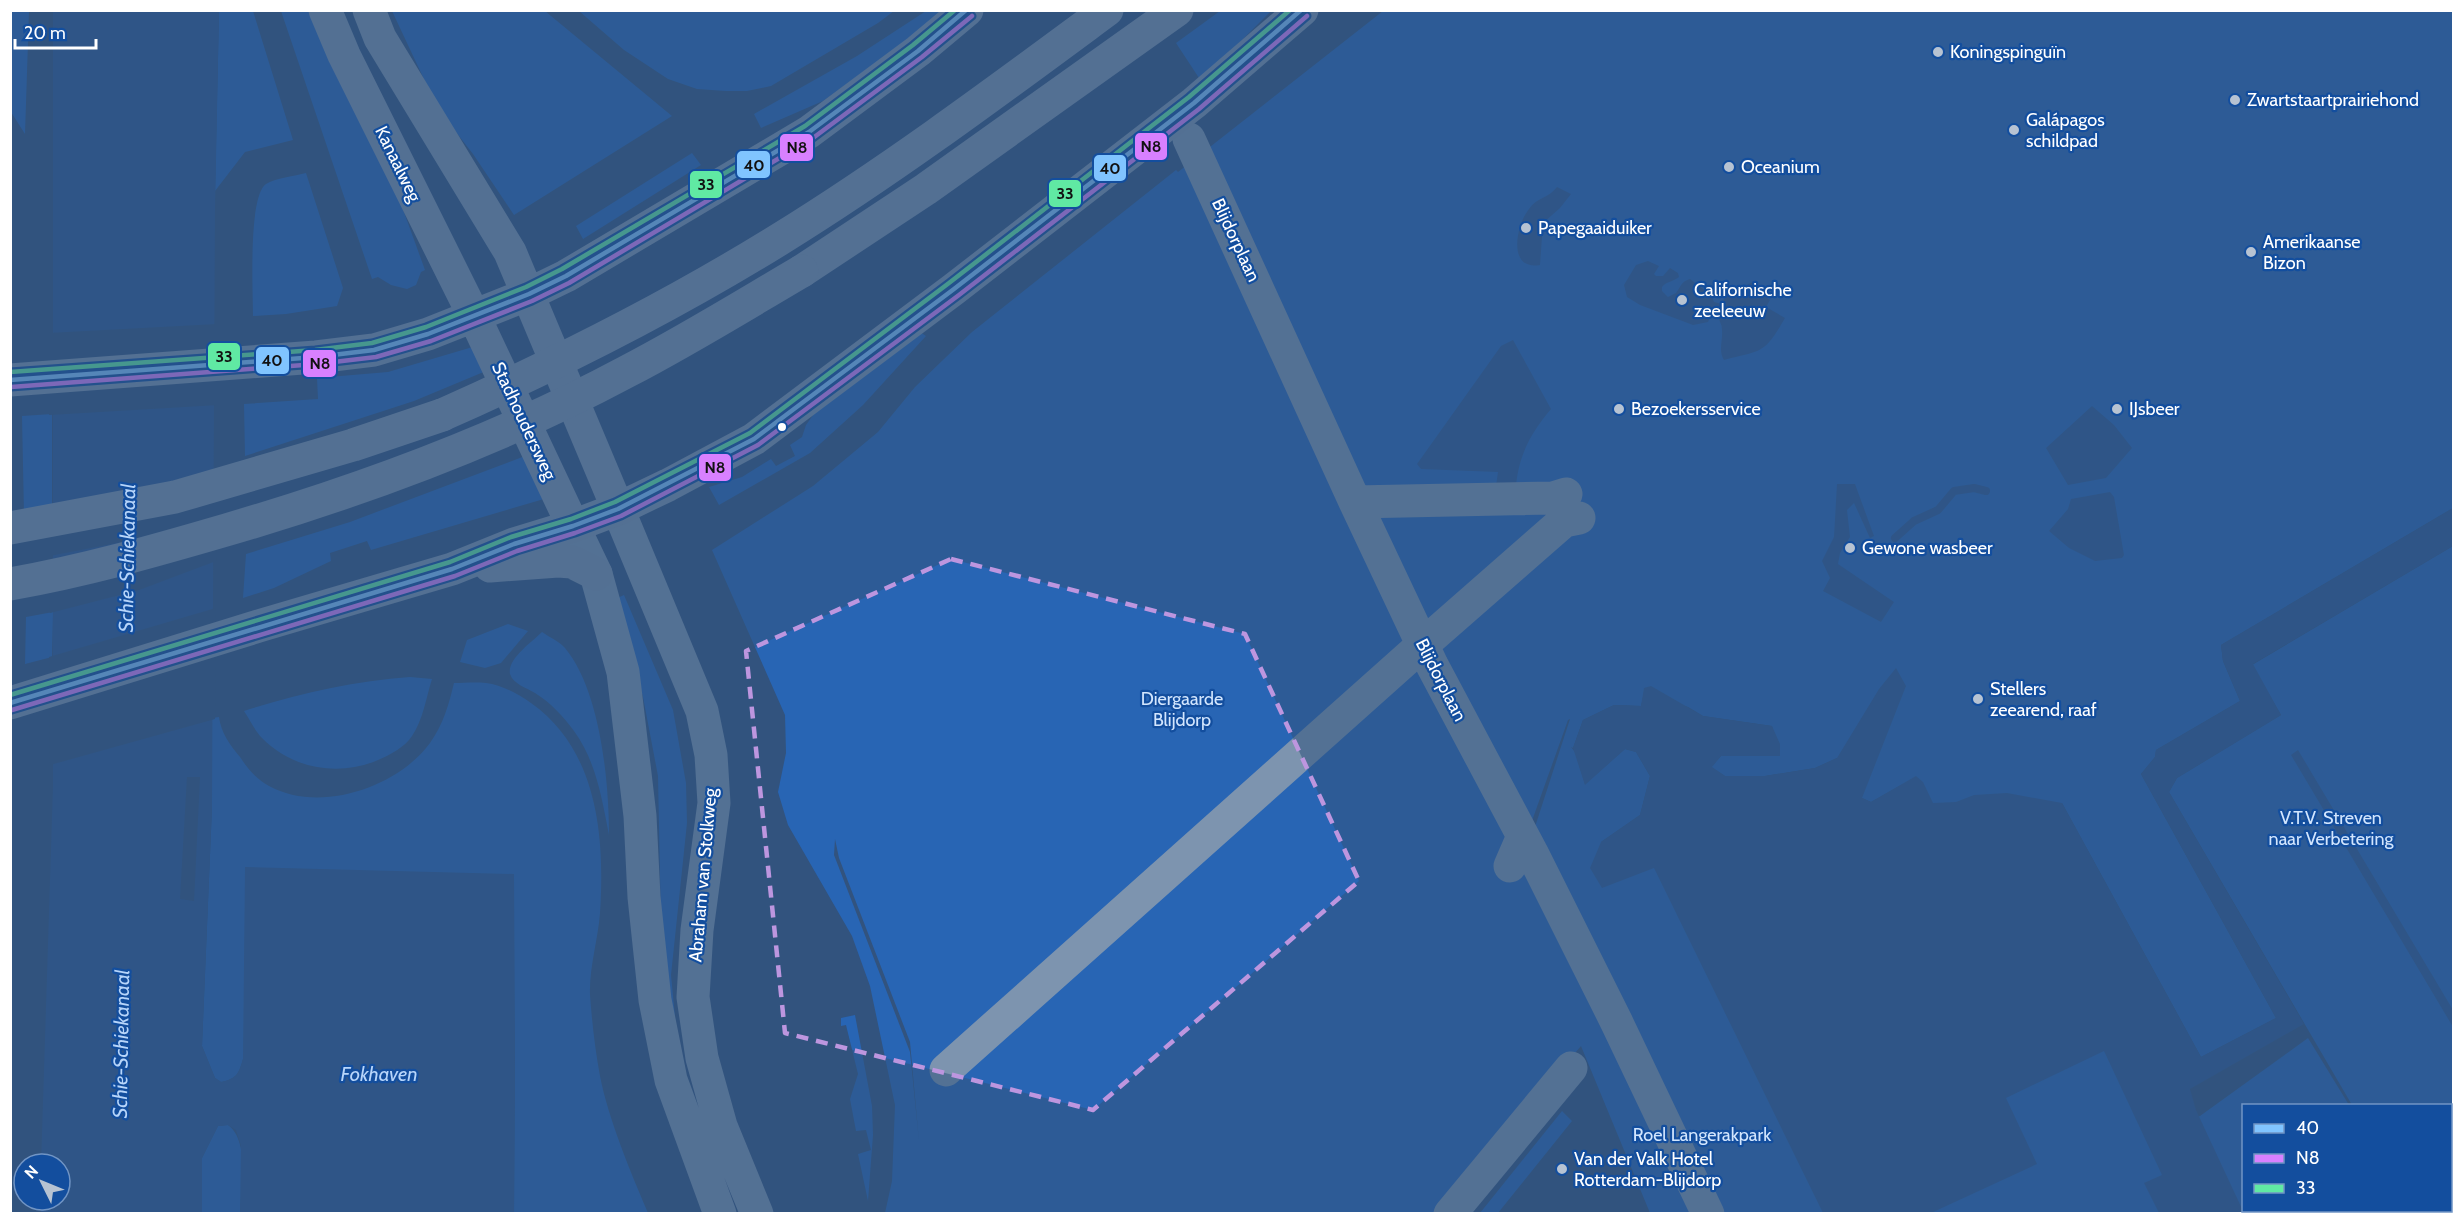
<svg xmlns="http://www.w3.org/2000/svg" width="2464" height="1224" font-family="Cabin,sans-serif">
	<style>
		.green { fill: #2865b4; fill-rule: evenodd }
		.water { fill: #2e5892 }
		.pier { fill: #32537e }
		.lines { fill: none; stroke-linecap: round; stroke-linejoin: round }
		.stream { stroke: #2e5892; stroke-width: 8 }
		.minor { stroke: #7d94af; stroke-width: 33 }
		.major { stroke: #7c92ad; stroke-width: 33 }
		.highway { stroke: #7d93ae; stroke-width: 33 }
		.major-bridge { stroke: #7c92ad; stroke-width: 33 }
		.highway-bridge { stroke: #7d93ae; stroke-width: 33 }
		.bus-1-casing { stroke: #134e9e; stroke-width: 9 }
		.bus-2-casing { stroke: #134e9e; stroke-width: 9 }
		.bus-3-casing { stroke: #134e9e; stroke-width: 9 }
		.bus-1 { stroke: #80c4ff; stroke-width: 4.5 }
		.bus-2 { stroke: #d880ff; stroke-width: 4.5 }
		.bus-3 { stroke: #60e9a3; stroke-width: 4.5 }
		.marked { fill: none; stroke: #bd96df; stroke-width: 4.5; stroke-dasharray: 12 8; stroke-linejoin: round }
		.poi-dot { fill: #b7c3d2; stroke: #134e9e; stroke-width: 2 }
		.bus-dot { fill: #fff; stroke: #134e9e; stroke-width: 2 }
		.labels { text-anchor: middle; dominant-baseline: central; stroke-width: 4.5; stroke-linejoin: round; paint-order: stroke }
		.poi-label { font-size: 18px; fill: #fff; stroke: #134e9e; text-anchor: start }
		.street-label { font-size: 18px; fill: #fff; stroke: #134e9e }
		.park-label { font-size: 18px; fill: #d3e6fe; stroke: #134e9e }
		.water-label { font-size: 20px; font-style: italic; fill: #b7d5fa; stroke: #134e9e }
		.line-badge { stroke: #134e9e; stroke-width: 2 }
		.pale-badge-label { font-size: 16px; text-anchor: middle; font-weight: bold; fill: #111 }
	</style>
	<rect width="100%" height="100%" fill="#32537e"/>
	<path class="green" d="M11 10 29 11 25 134 11 112Z
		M219 11H253L293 140 245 152 215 191Z
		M281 11H331L425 270 421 272 416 285 407 289 391 285 378 277 372 279Z
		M392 11H545L672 116 514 215 473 154 438 109Z
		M579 11H894L878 23 771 86 747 91H726L697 89 668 79 624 50Z
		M926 11H948L823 101 761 128 754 114 857 56Z
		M1220 11H1271L1201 81 1176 43Z
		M1383 11H2453V508L2221 645 2223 661 2240 701 2156 750 2155 757 2141 774 2276 1018 2201 1057 2062 803 1935 811 1903 784 1871 802 1862 798 1837 758 1815 768 1765 776H1725L1711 767 1721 756H1780L1772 726 1703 716 1688 707 1644 693 1641 706 1614 705 1583 720 1573 748 1571 747 1575 752 1585 784 1625 749 1636 752 1650 776 1640 815 1601 842 1653 859 2103 1043 2147 1136 2200 1116 2308 1038 2349 1105 2244 1106V1210H2410L2411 1213H1650L1581 1046 1437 1213H885L892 1181 895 1105 870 986 852 936 788 825 778 792 786 753 785 715 712 550 813 486 878 432 915 387 972 332 1176 170 1178 172ZM1570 719 1533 833 1528 832 1568 720ZM835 839 839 858 910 1042 919 1141 910 1052 834 855Z
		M692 153 701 165 583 239 576 226Z
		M306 173 343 288 337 306 286 314 253 316C253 291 248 197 266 184 275 178 295 176 306 173Z
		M917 330 926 336 863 405 810 453 719 505 709 487 742 477 771 459 776 466 795 456 790 445 802 437 806 425 823 401Z
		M476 346 486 371 414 401 245 456 244 404 318 399 317 378 388 372Z
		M52 414V509L24 514 22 416Z
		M525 456 544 499 371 550 367 541 330 553 331 561 274 588 243 598 246 554 350 522Z
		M2453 546V1213H2415L2413 1211 2450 1210V1106L2352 1105 2169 792 2177 778 2281 715 2252 665Z
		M624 595 673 710 686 783 687 823 671 975 679 1059 692 1104 734 1213H726C706 1164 683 1114 672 1062 666 1034 664 1004 662 975L658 776 643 697 627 636 613 600Z
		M53 612 52 657 25 664 26 617Z
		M508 624 528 631 501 663 485 668 460 662 467 640Z
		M542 632C549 637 559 641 565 648 600 690 609 780 609 835 602 799 596 761 574 731 564 717 550 702 535 693 527 688 513 684 510 674 507 659 532 642 542 632Z
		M410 677 432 679C426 698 423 720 412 736 405 747 390 755 378 760 339 777 292 769 262 738 255 731 250 720 244 711 297 694 354 681 410 677Z
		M454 683C464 683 475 682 486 683 502 685 518 694 531 703 598 750 605 838 600 913 598 940 589 968 590 995 592 1022 595 1049 600 1076 608 1118 631 1173 648 1213H514L515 1031 243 1059C239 1073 237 1079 221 1082L215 1078 202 1046 212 807V718L219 717C221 733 230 745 240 757 248 769 256 779 269 786 320 814 398 787 430 743 443 725 449 704 454 683Z
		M855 1015 872 1106 873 1135 868 1201 858 1154 871 1150 866 1130 856 1131 850 1099 858 1074 846 1025 841 1026V1018Z
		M1562 1111 1572 1121 1498 1213H1480Z
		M228 1125C250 1141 241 1188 240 1213L202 1214V1158L218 1126Z"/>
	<path class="water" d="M53 11H219L215 210 212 807 202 1046 215 1078 221 1082C237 1079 239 1073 243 1059L245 867 514 874 515 1031 514 1213H240L241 1146 236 1130 228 1125 218 1126 202 1158V1213L41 1214V1200H60V1164H41L53 785Z
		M1557 187 1571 194 1560 208 1543 223 1540 265C1507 271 1516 225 1529 209 1537 197 1549 198 1557 187Z
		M1648 261 1659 266 1654 274 1656 276H1663L1670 268 1678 273 1679 277C1673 282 1667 281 1662 287V291L1668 297 1676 293C1681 287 1680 282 1690 279L1711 295 1714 302 1722 304 1726 295 1755 281 1760 293 1770 300 1766 307 1785 318C1764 355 1762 350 1724 360 1718 351 1723 341 1722 330 1722 323 1718 321 1719 315L1712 313 1708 322 1693 325 1640 305 1627 297 1624 285 1636 265Z
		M1513 340 1551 409C1531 433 1519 454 1516 486H1496L1498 472 1421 469 1417 464 1501 346Z
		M2092 406 2114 425 2132 448 2106 478 2068 485 2046 448Z
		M1837 484H1855L1874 536 1870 538 1854 503 1847 510 1850 537 1840 553 1838 564 1894 602 1881 622 1823 591 1830 578 1822 561 1834 537Z
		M2110 492 2114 497 2124 555 2122 558 2095 561 2069 548 2049 531 2068 509 2071 499Z
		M2453 508V546L2253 664 2281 715 2177 778 2169 792 2304 1024 2190 1089 2196 1110 2244 1213H2159L2144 1183 2162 1175 2104 1051 2006 1098 2037 1164 1931 1213H1823L1654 868 1602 888 1590 868 1601 842 1640 815 1650 776 1636 752 1625 749 1585 785 1573 748 1583 720 1614 705 1641 706 1644 688 1651 686 1703 716 1772 726 1780 744V756H1721L1712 767 1725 776H1765L1815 768 1837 758 1879 689 1896 668 1906 686 1862 798 1871 802 1916 776 1923 782 1933 803 1956 802 1974 795 2007 793 2062 803 2201 1057 2276 1018 2141 774 2155 757 2156 750 2240 701 2223 661 2221 645Z
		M2298 750 2453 1010V1027L2291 755Z"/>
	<path class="pier" d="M218 324V405L49 415V333Z
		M217 471V518L117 543 49 556V510Z
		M217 520 216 561 139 590 50 613 49 567Z
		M216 608 215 719 50 765 49 657Z
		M187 777H200L194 901 180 899Z"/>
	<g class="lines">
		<path class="stream" d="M1895 538 1914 521 1938 510 1954 491 1974 488 1986 491"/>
		<path class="minor" d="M1189 139 1355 502 1432 665 1532 853 1617 1023 1708 1214
			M1355 502 1553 498 1566 494
			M618 509 702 711 711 755 714 803 697 930 693 997 702 1058 721 1126 757 1214
			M573 526 596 574 623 672 640 816 644 897 655 1000 671 1080 720 1214
			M1510 866 1523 836
			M946 1070 1411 655 1564 521 1579 518
			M1450 1214 1571 1068"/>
		<path class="major" d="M325 10 344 55 474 316 573 526
			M369 10 380 38 510 252 618 509
			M802 271 926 189 1177 10
			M10 380 316 357 374 350 428 334 529 294 566 276 809 132 918 51 967 10
			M490 566 558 561 572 562 596 574
			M10 703 262 625 452 569 514 544 573 526 618 509 668 485 754 439 954 289 1194 103 1302 10"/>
		<path class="highway" d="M10 528 175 497 353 445 442 415"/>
		<path class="major-bridge" d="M10 584C84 571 154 551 226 530 363 490 499 440 626 372 686 341 744 305 802 271"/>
		<path class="highway-bridge" d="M442 415C559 363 672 306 780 239 893 169 1000 89 1107 10"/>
		<g class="bus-1-casing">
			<path id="bus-1" d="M10 380 316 357 374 350 428 334 529 294 566 276 809 132 918 51 966 10
				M10 703 452 569 514 544 573 526 618 509 754 439 954 289 1194 103 1301 10"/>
		</g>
		<g class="bus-2-casing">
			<path id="bus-2" d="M11 387 317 364 376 357 431 341 532 301 569 283 813 138 922 57 972 16
				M12 710 455 576 517 551 575 533 621 516 758 445 959 295 1199 109 1307 16"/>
		</g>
		<g class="bus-3-casing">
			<path id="bus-3" d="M10 372 315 350 372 343 426 327 526 287 562 269 805 126 913 45 955 10
				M10 695 450 562 511 537 571 519 615 502 750 433 949 283 1189 97 1290 10"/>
		</g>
		<use href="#bus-1" class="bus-1"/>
		<use href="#bus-2" class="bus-2"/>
		<use href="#bus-3" class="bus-3"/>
	</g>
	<path d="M0 0H2464V1224H0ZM951 559 1245 634 1359 881 1093 1110 785 1033 746 651Z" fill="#32537e" fill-opacity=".55" fill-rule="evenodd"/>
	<path class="marked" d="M951 559 1245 634 1359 881 1093 1110 785 1033 746 651Z"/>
	<g class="poi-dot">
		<circle cx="1938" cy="52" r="6"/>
		<circle cx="2235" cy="100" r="6"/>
		<circle cx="2014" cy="130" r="6"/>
		<circle cx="1729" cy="167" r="6"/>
		<circle cx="1526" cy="228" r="6"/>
		<circle cx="2251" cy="252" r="6"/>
		<circle cx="1682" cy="300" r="6"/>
		<circle cx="1619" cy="409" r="6"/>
		<circle cx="2117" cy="409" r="6"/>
		<circle cx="1850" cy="548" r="6"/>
		<circle cx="1978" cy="699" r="6"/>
		<circle cx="1562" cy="1169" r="6"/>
	</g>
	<circle class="bus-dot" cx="782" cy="427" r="5"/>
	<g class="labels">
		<g class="poi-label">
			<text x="1950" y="52">Koningspinguïn</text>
			<text x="2247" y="100">Zwartstaartprairiehond</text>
			<text x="2026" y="120">Galápagos<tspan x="2026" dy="21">schildpad</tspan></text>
			<text x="1741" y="167">Oceanium</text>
			<text x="1538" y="228">Papegaaiduiker</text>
			<text x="2263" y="242">Amerikaanse<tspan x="2263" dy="21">Bizon</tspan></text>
			<text x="1694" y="290">Californische<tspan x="1694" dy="21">zeeleeuw</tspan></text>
			<text x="1631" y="409">Bezoekersservice</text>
			<text x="2129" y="409">IJsbeer</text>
			<text x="1862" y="548">Gewone wasbeer</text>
			<text x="1990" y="689">Stellers<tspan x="1990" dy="21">zeearend, raaf</tspan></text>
			<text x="1574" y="1159">Van der Valk Hotel<tspan x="1574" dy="21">Rotterdam-Blijdorp</tspan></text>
		</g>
		<g class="street-label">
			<text transform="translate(398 164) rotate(64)">Kanaalweg</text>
			<text transform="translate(1236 240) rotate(65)">Blijdorplaan</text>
			<text transform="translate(524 421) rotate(65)">Stadhoudersweg</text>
			<text transform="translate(1441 680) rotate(63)">Blijdorplaan</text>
			<text transform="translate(703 875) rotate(-85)">Abraham van Stolkweg</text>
		</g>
		<g class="park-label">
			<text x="1182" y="699">Diergaarde<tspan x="1182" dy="21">Blijdorp</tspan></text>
			<text x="2331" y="818">V.T.V. Streven<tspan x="2331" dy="21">naar Verbetering</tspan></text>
			<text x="1702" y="1135">Roel Langerakpark</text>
		</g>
		<g class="water-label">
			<text transform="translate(127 558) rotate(-89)">Schie-Schiekanaal</text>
			<text transform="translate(121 1044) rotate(-89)">Schie-Schiekanaal</text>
			<text x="379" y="1074">Fokhaven</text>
		</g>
	</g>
	<g class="line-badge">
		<rect x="1134" y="132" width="34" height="29" rx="6" fill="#d880ff"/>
		<rect x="779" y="133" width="35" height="29" rx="6" fill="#d880ff"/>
		<rect x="736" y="150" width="35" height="29" rx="6" fill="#80c4ff"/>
		<rect x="1093" y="154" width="34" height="28" rx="6" fill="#80c4ff"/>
		<rect x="689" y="170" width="34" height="29" rx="6" fill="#60e9a3"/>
		<rect x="1048" y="179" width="34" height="29" rx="6" fill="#60e9a3"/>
		<rect x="207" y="342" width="34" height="29" rx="6" fill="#60e9a3"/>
		<rect x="255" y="346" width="35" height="29" rx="6" fill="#80c4ff"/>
		<rect x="302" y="349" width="35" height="29" rx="6" fill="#d880ff"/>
		<rect x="698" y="453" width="34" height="29" rx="6" fill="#d880ff"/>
	</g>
	<g class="pale-badge-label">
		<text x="1151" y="152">N8</text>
		<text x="797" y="153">N8</text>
		<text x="754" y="171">40</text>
		<text x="1110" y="174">40</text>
		<text x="706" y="190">33</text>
		<text x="1065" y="199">33</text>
		<text x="224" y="362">33</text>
		<text x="272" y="366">40</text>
		<text x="320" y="369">N8</text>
		<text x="715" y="473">N8</text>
	</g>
	<rect width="2464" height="1224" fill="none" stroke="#ffffff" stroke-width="24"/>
	<rect x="2242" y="1104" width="210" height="108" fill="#134e9e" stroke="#7195c5" stroke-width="1.5"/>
	<rect x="2254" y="1124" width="30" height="9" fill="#80c4ff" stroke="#7195c5" stroke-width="1.5"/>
	<text x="2296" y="1134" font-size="18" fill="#ffffff">40</text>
	<rect x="2254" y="1154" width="30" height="9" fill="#d880ff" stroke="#7195c5" stroke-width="1.5"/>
	<text x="2296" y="1164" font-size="18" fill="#ffffff">N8</text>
	<rect x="2254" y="1184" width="30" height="9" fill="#60e9a3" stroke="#7195c5" stroke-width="1.5"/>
	<text x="2296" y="1194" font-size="18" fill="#ffffff">33</text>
	<g transform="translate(42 1182) rotate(313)"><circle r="28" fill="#134e9e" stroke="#7195c5" stroke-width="1.5"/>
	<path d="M0-4.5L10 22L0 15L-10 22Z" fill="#b7c3d2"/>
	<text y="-9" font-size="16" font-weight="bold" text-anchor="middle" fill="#ffffff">N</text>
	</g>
	<path d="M15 39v9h81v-9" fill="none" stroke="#ffffff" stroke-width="3"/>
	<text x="24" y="39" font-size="18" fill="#ffffff" stroke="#134e9e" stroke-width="4.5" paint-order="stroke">20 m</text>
</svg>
